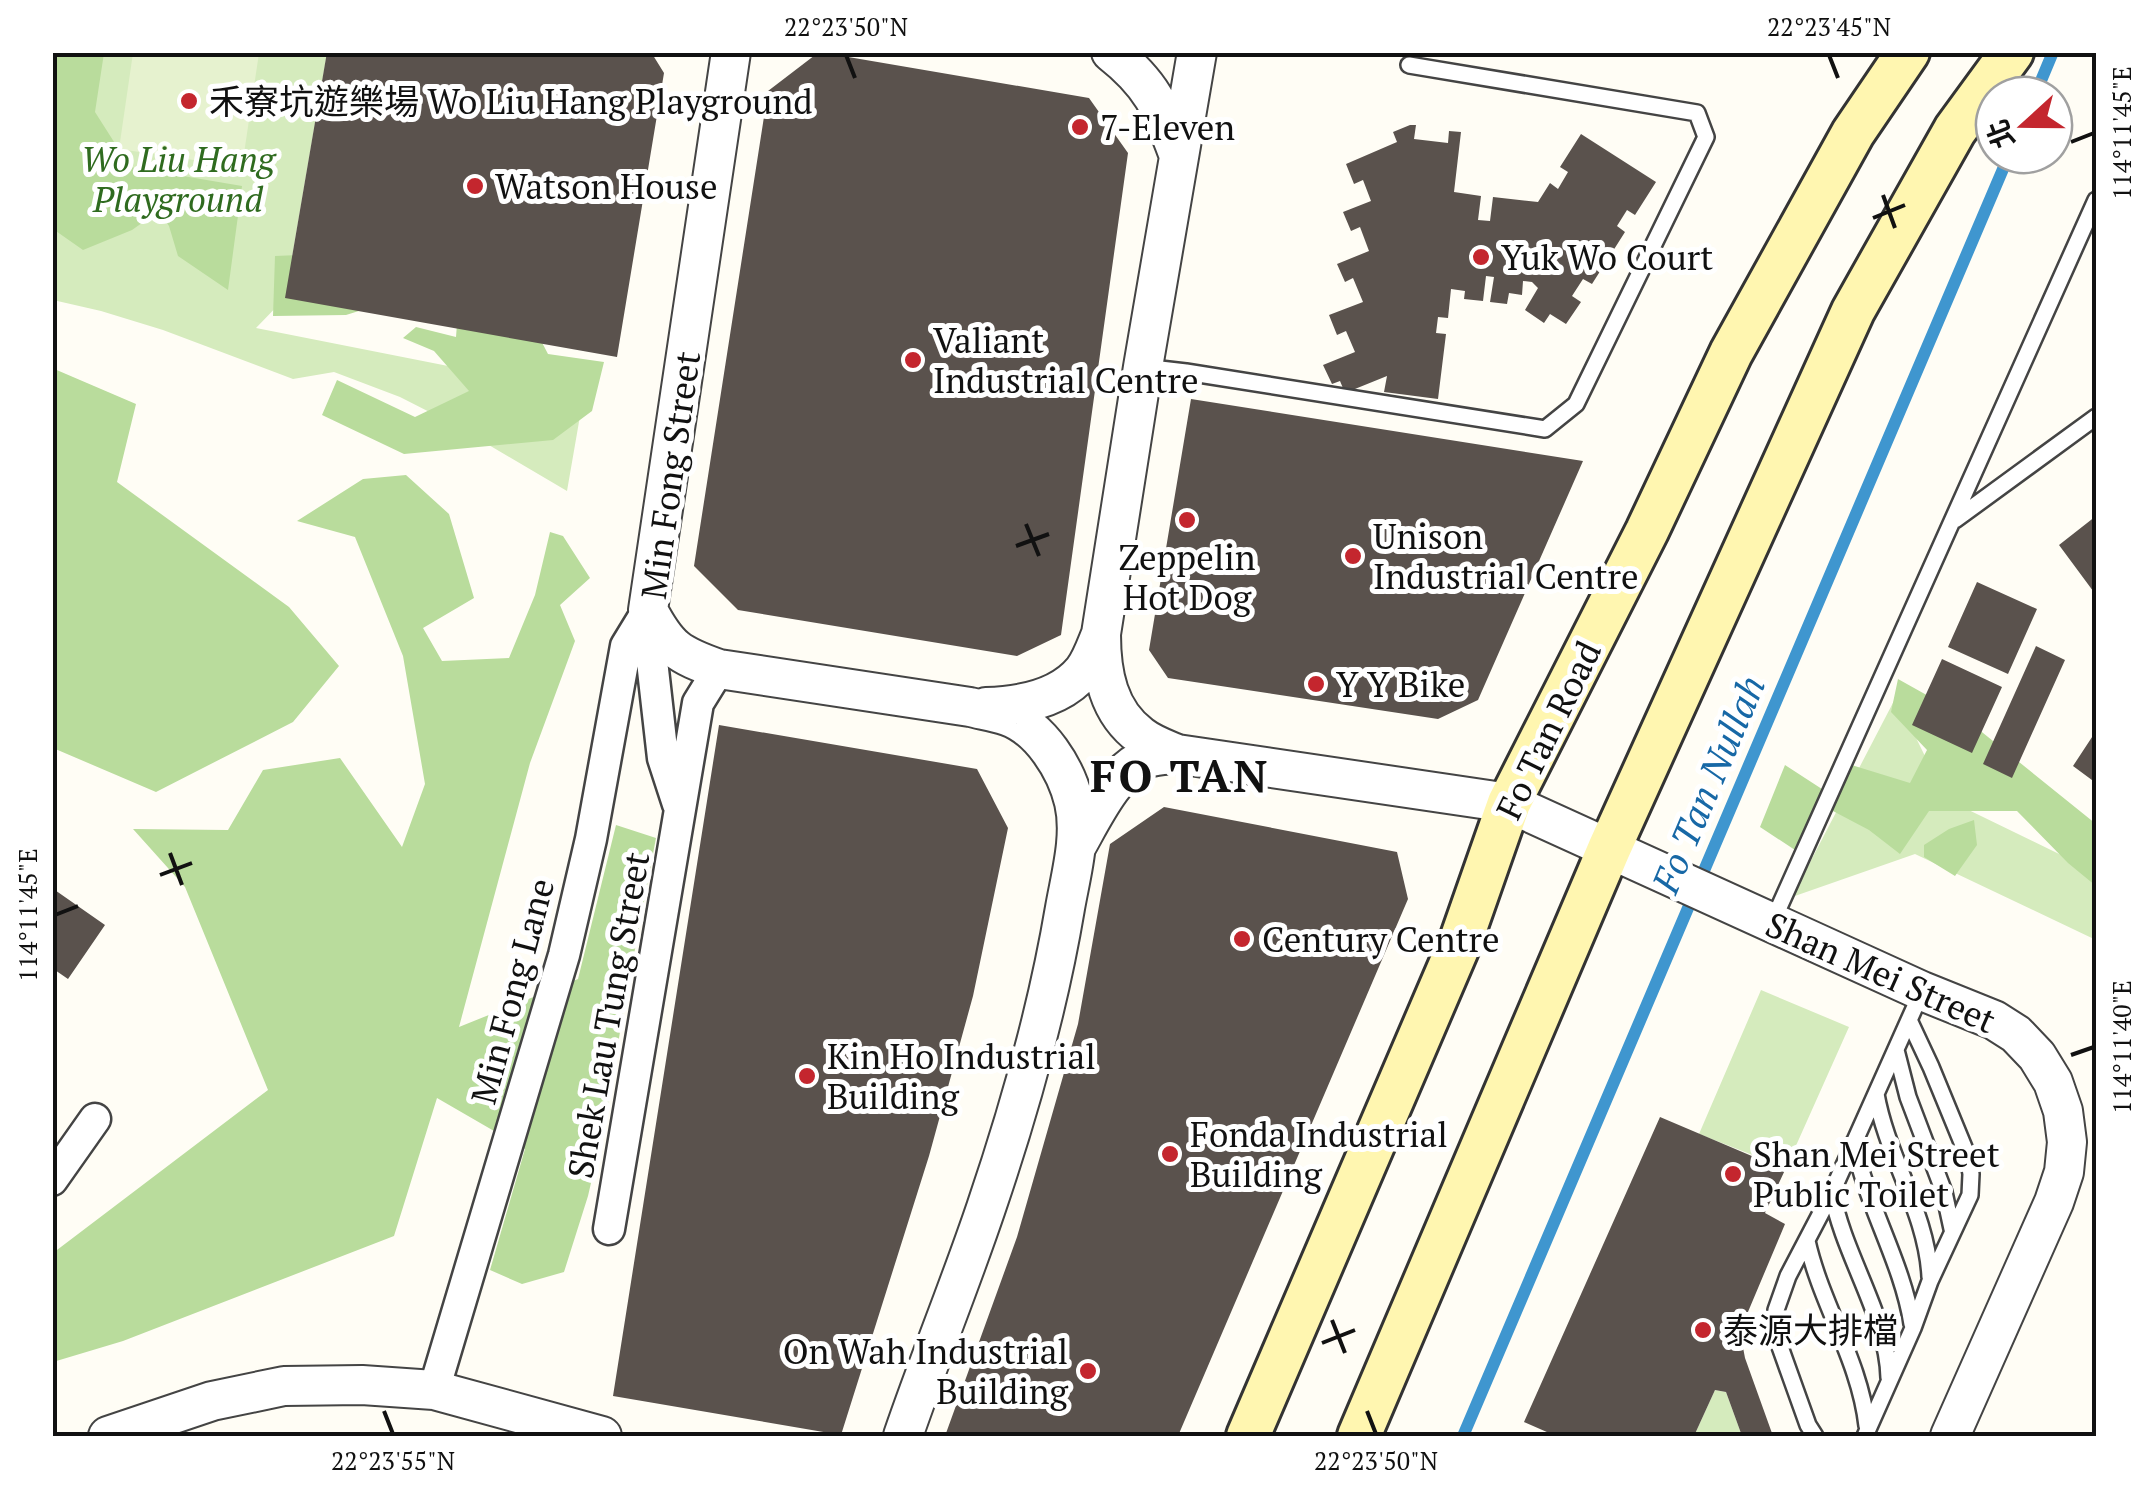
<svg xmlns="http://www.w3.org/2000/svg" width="2149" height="1489" font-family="'PT Serif','Noto Sans TC',serif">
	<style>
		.green { fill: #d5ebbd }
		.forest { fill: #b9dc9c }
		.pitch { fill: #e6f2cf }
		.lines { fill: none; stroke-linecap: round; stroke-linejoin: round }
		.stream { stroke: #3f96cf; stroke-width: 12 }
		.building { fill: #5a524d }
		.service-casing { stroke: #444; stroke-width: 20 }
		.minor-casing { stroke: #444; stroke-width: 35 }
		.tertiary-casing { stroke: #444; stroke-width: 42 }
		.secondary-casing { stroke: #333; stroke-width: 48 }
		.service { stroke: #fff; stroke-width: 15 }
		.minor { stroke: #fff; stroke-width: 30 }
		.tertiary { stroke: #fff; stroke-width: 38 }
		.secondary { stroke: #fff6b0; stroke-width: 42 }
		.ticks { fill: none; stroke: #111; stroke-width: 4 }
		.poi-dot { fill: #c4262e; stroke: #fff; stroke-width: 4 }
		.labels { text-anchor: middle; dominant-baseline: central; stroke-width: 10; stroke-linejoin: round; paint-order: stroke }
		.poi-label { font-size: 35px; fill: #111; stroke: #fff; text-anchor: start }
		.park-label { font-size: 35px; font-style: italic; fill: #2f6b1f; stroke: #fff }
		.street-label { font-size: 35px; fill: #111; stroke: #fff }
		.water-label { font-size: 38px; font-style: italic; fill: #1768a6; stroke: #fff }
		.district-label { font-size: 45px; font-weight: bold; letter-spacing: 2.5px; fill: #111; stroke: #fff }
		.neatline { fill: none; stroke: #111; stroke-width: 4 }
		.ticks-label { font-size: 25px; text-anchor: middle; fill: #111 }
	</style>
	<rect width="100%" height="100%" fill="#fffdf5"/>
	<path class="green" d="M53 53H327L285 298 256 328 584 393 567 491 455 425 400 397 334 372 293 379 163 330 101 311 53 300Z
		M1896 697 1946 799 2096 872V940L1915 854 1792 897Z
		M1761 990 1849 1027 1786 1168 1699 1134Z
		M1715 1390 1726 1392 1742 1436H1694Z"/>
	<path class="forest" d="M53 52 104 53 95 112 130 167 242 186 228 290 178 256 169 226 159 211 132 230 83 250 53 229Z
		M299 255 378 305 346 315 273 316 275 256Z
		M459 298 523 306 548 354 604 362 592 411 553 440 404 454 322 415 337 380 415 417 469 391 434 351 403 338 416 327 456 337Z
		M52 368 136 404 117 482 289 607 339 666 293 722 156 792 53 748Z
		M406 475 449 514 474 598 423 628 442 661 509 658 535 595 550 532 563 536 590 578 560 605 575 641 530 763 459 1027 578 979 616 825 656 838 625 1002 605 1122 588 1196 564 1272 522 1284 490 1270 525 1149 437 1098 394 1236 123 1341 53 1362V1253L268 1090 185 887 133 829 228 830 263 770 340 758 402 847 425 784 403 656 355 537 297 521 363 479Z
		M1898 679 1957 712 2096 824V886L2068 863 2017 811H1929L1900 854 1869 830 1831 810 1845 763 1910 783 1927 750 1891 712Z
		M1785 765 1825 791 1798 852 1760 827Z
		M1974 820 1977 845 1955 876 1924 857V845L1949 829Z"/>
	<path class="pitch" d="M133 53H259L242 167 119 149Z"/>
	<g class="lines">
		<path class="stream" d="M2035 95 2053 52
			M1463 1436 2009 155"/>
	</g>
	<path class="building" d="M327 52H651L664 73 617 357 285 298Z
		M819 52 1089 98 1128 153 1061 635 1017 656 738 610 694 566 768 91Z
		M1410 125H1416L1414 139 1448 143 1449 131 1461 132 1454 192 1481 196 1478 220 1490 221 1493 197 1538 202 1550 183 1558 189 1568 172 1560 167 1581 134 1656 182 1635 215 1627 210 1617 226 1625 232 1592 284 1583 279 1572 296 1581 302 1566 324 1550 314 1544 323 1525 310 1538 288 1532 282 1523 281 1522 295 1509 293 1507 304 1490 302 1494 277 1486 276 1483 301 1464 299 1465 291 1451 289 1448 318 1438 317 1436 333 1446 334 1438 399 1384 392 1387 376 1345 393 1340 381 1332 384 1323 365 1355 352 1346 331 1337 335 1329 315 1363 302 1353 278 1345 282 1337 264 1369 251 1360 227 1351 231 1343 212 1371 201 1363 180 1354 184 1346 164 1397 142 1393 132Z
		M1191 399 1583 461 1478 700 1438 719 1168 678 1149 650Z
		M2096 516V595L2059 545Z
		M1977 582 2037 609 2008 674 1948 647Z
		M2036 646 2065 660 2012 778 1983 764Z
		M1942 659 2002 687 1972 753 1912 725Z
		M719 725 977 769 1008 828 973 996 929 1156 841 1435 613 1396Z
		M2096 731V783L2073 766Z
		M1164 807 1397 852 1408 899 1178 1436H945L1017 1237 1078 1024 1110 844Z
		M52 888 105 925 68 979 52 968Z
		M1660 1117 1785 1170 1765 1213 1785 1224 1745 1319 1741 1337 1745 1358 1773 1436H1742L1726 1392 1715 1390 1694 1436H1556L1524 1422Z"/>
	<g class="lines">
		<g class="service-casing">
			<path id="service" d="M1143 367 1186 372 1545 429 1576 404 1706 137 1697 113 1409 65
				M1955 520 2096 417
				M1772 923 2096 200
				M1896 1050 1908 1097 1944 1192 1952 1229
				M1876 1094C1887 1157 1927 1213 1930 1277
				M1854 1142C1866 1205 1902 1261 1912 1324
				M1832 1192C1843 1255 1888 1317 1889 1378
				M1807 1241C1821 1304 1860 1361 1867 1426
				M1815 1436 1808 1425 1779 1344 1776 1310 1788 1276 1832 1192 1922 991
				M1865 1436 1913 1328 1930 1281 1970 1195 1971 1174 1968 1157 1931 1067 1909 1020"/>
		</g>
		<g class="minor-casing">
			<path id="minor" d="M648 610 651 652 663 758 678 804
				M52 1180 95 1119
				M609 1229 698 703 719 669
				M434 1390 564 955 591 839 626 646 648 610"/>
		</g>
		<g class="tertiary-casing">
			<path id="tertiary" d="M731 52 648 610C668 648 678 655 719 669L970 707C982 710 995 712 1007 716 1041 728 1066 769 1074 802 1082 836 1071 874 1065 908 1048 1009 1019 1111 986 1208 960 1285 929 1360 903 1436
				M1111 52C1153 85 1161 108 1179 156
				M986 707C1019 706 1060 699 1083 671 1091 661 1096 646 1101 634
				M1177 754C1165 749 1151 744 1141 736 1108 712 1101 673 1101 634L1143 367 1197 52
				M1076 847C1091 821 1115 769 1145 759 1154 755 1167 755 1177 754L1509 803 1922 991 1994 1020 2016 1034 2037 1056 2053 1082 2063 1111 2067 1142 2064 1172 2054 1202 1950 1436
				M108 1436 212 1401 284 1386 362 1385 434 1390 602 1436"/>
		</g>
		<g class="secondary-casing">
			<path id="secondary" d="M1248 1436 1461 940 1509 803 1647 531 1731 353 1853 133 1908 52
				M1359 1436 1609 849 1853 311 1955 130 2012 52"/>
		</g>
		<use href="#service" class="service"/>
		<use href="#minor" class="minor"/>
		<use href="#tertiary" class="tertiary"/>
		<use href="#secondary" class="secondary"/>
	</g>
	<path class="ticks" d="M846 55 855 78M1829 55 1838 78M2071 142 2094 133M1883 195 1895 228M1873 218 1905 205M1026 524 1039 556M1016 546 1049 534M170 853 182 885M160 875 192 863M55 915 78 906M2071 1055 2094 1047M1332 1320 1345 1353M1322 1343 1355 1330M384 1411 393 1434M1367 1411 1376 1434"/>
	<g class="poi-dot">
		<circle cx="189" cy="101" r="10"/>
		<circle cx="1080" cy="127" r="10"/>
		<circle cx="475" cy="186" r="10"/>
		<circle cx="1481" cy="257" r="10"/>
		<circle cx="913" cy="360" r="10"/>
		<circle cx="1187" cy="520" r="10"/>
		<circle cx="1353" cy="556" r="10"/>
		<circle cx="1316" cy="684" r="10"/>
		<circle cx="1242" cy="939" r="10"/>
		<circle cx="807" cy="1076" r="10"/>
		<circle cx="1170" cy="1154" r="10"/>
		<circle cx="1733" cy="1174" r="10"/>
		<circle cx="1703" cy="1330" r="10"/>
		<circle cx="1088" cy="1371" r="10"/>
	</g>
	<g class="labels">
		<g class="poi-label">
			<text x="209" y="101">禾寮坑遊樂場 Wo Liu Hang Playground</text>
			<text x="1100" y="127">7-Eleven</text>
			<text x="495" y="186">Watson House</text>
			<text x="1501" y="257">Yuk Wo Court</text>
			<text x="933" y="340">Valiant<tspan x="933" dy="40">Industrial Centre</tspan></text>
			<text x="1373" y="536">Unison<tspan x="1373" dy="40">Industrial Centre</tspan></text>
			<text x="1187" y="557" text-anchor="middle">Zeppelin<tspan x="1187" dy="40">Hot Dog</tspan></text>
			<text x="1336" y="684">Y Y Bike</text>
			<text x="1262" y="939">Century Centre</text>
			<text x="827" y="1056">Kin Ho Industrial<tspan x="827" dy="40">Building</tspan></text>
			<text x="1190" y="1134">Fonda Industrial<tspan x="1190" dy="40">Building</tspan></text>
			<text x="1753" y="1154">Shan Mei Street<tspan x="1753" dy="40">Public Toilet</tspan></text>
			<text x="1723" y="1330">泰源大排檔</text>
			<text x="1068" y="1351" text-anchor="end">On Wah Industrial<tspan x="1068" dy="40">Building</tspan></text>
		</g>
		<g class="park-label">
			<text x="178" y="159">Wo Liu Hang<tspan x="178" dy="40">Playground</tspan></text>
		</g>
		<g class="street-label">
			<text transform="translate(670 475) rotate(-82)">Min Fong Street</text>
			<text transform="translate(1548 730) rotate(-64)">Fo Tan Road</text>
			<text transform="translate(1881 972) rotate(24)">Shan Mei Street</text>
			<text transform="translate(512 991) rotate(-75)">Min Fong Lane</text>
			<text transform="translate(608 1015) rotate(-80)">Shek Lau Tung Street</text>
		</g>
		<g class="water-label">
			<text transform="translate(1708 784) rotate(-67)">Fo Tan Nullah</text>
		</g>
		<g class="district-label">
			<text x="1180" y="775">FO TAN</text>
		</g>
	</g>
	<rect width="2149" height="1489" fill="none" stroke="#ffffff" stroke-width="110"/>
	<g transform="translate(2024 125) rotate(249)"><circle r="48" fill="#ffffff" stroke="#a0a0a0" stroke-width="2.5"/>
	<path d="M0-8L18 38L0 25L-18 38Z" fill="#c4262e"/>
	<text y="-15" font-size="28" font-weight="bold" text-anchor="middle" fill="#111111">北</text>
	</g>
	<rect x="55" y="55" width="2039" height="1379" class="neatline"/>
	<g class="ticks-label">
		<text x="846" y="36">22°23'50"N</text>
		<text x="1829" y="36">22°23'45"N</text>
		<text transform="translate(2122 133) rotate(-90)" y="9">114°11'45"E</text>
		<text transform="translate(28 915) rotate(-90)" y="9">114°11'45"E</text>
		<text transform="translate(2122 1047) rotate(-90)" y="9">114°11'40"E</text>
		<text x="393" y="1470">22°23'55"N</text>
		<text x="1376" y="1470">22°23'50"N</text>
	</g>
</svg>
